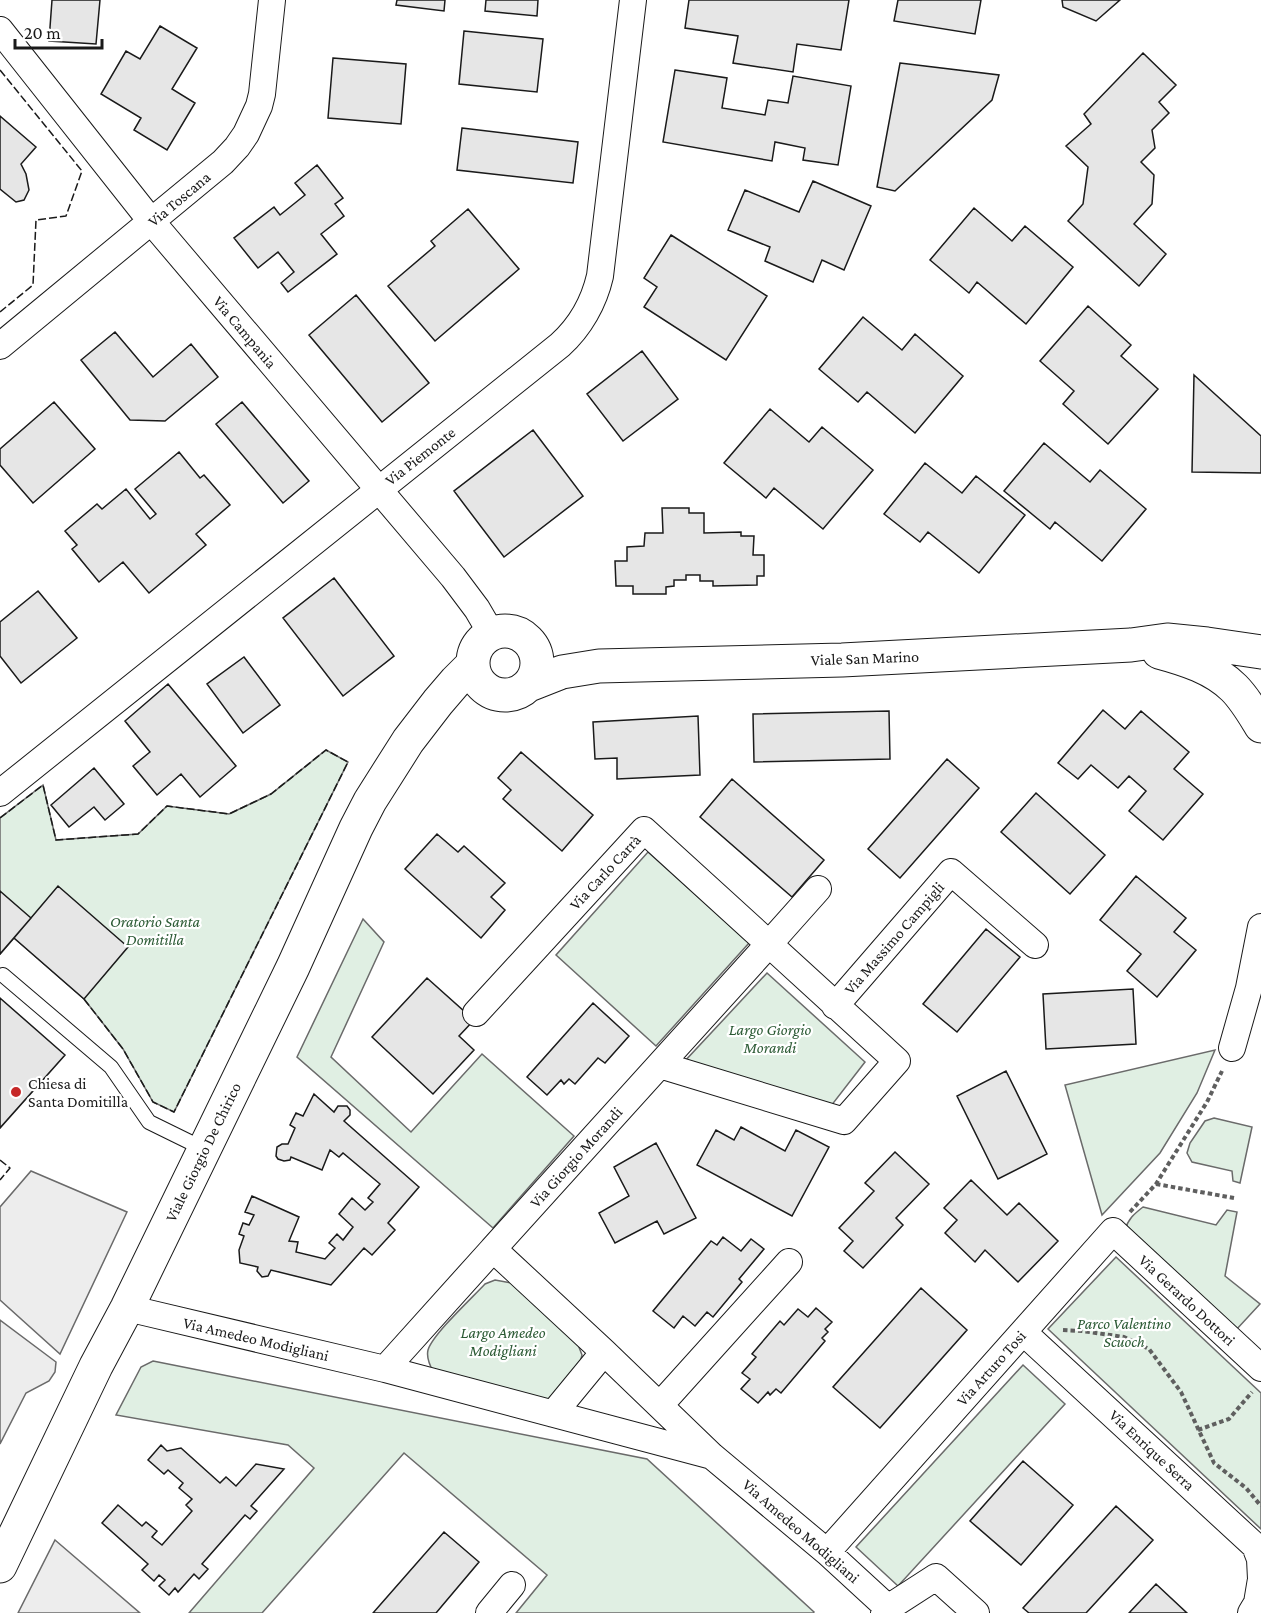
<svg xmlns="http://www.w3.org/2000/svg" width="1261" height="1613" font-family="'Crimson Pro',serif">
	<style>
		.green { fill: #e0efe3; stroke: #6a6a6a; stroke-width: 1.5 }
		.parking { fill: #ededed; stroke: #6a6a6a; stroke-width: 1.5 }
		.building { fill: #e6e6e6; stroke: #1a1a1a; stroke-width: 1.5 }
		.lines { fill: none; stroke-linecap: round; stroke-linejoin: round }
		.lane-casing { stroke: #1a1a1a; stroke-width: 16 }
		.street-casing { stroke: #1a1a1a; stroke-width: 28 }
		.secondary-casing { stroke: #1a1a1a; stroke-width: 35 }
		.path { stroke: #5f5f5f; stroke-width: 4; stroke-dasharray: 4.5 3; stroke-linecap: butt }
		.lane { stroke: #fff; stroke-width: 14 }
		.street { stroke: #fff; stroke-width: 26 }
		.secondary { stroke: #fff; stroke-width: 33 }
		.fence { stroke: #1a1a1a; stroke-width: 1.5; stroke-dasharray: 8 3; stroke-linecap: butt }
		.poi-dot { fill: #c62828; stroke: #fff; stroke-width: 2 }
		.labels { text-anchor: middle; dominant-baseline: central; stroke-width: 4.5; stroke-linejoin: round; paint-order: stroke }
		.street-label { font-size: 16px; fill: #1a1a1a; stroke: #fff }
		.park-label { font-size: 16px; font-style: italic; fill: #2b5a34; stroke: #fff }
		.poi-label { font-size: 16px; fill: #1a1a1a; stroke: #fff; text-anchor: start }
	</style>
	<rect width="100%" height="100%" fill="#fff"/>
	<path class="green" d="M326 750 348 762 174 1112 153 1102 123 1049 84 999 14 938 0 954V818L43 785 56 840 138 834 167 806 229 814 271 794Z
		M648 852 749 943 656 1046 556 955Z
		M363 919 384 942 331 1057 411 1132 482 1054 574 1136 493 1228 297 1057Z
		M767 973 865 1062 831 1106 684 1062Z
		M1215 1050 1197 1093 1160 1153 1102 1215 1065 1085Z
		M1214 1118 1252 1127 1240 1183 1233 1181 1232 1171 1192 1162 1187 1153 1190 1143 1205 1121Z
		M1143 1207 1216 1225 1227 1210 1237 1212 1225 1276 1260 1304 1236 1330 1125 1230C1128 1219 1134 1214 1143 1207Z
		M1116 1257 1261 1393V1529L1048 1329Z
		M495 1280 512 1283 577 1342 582 1355 580 1363 549 1399 532 1401 434 1373C430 1366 426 1358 428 1350 433 1334 472 1298 485 1284Z
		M153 1361 647 1459 814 1612 813 1613H516L547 1575 404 1453 262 1613H189L314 1468 288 1445 116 1415 141 1367Z
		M1023 1365 1065 1404 898 1586 856 1547Z"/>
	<path class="parking" d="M31 1171 127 1212 60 1354 0 1300V1207Z
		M0 1320 56 1362 55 1372 49 1381 26 1393 0 1444Z
		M55 1540 140 1613H18Z"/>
	<path class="building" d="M52 0H100L96 44 49 41Z
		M397 0H445L444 11 396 5Z
		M486 0H538L537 16 485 11Z
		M689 0H849L841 50 797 44 793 72 733 63 738 36 685 28Z
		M898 0H981L975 34 894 21Z
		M1062 0H1120L1096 21 1063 7Z
		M160 26 197 48 172 89 195 103 167 150 134 130 141 118 101 94 126 51 140 59Z
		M464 31 543 39 537 92 459 84Z
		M1143 53 1176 85 1159 102 1169 113 1152 130 1155 148 1141 162 1154 175 1152 204 1134 224 1166 254 1139 286 1068 221 1083 204 1088 167 1066 146 1091 124 1084 114Z
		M333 58 406 64 401 124 328 118Z
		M900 63 999 75 992 100 895 191 877 187Z
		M675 70 727 78 722 108 765 115 768 100 788 103 793 76 851 86 838 165 803 160 805 148 775 142 772 161 663 142Z
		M0 116 36 147 21 164 26 174 29 190 24 200 16 202 0 189Z
		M462 128 578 142 573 183 457 170Z
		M317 165 343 198 335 204 344 216 321 234 337 254 288 292 281 283 294 272 278 252 258 268 234 238 274 207 280 215 305 195 295 183Z
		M813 181 871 206 844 270 822 260 813 282 765 261 770 247 728 230 745 190 799 212Z
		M974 208 1012 241 1025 226 1073 267 1026 324 977 282 969 293 930 260Z
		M468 209 519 269 435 341 388 286 435 246 431 241Z
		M671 235 767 296 726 360 644 307 657 287 644 278Z
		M356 295 429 383 382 422 309 335Z
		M1088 306 1131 345 1121 356 1158 389 1108 444 1063 404 1074 391 1040 361Z
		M863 317 902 350 915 334 963 376 915 433 867 392 858 402 819 369Z
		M115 332 153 377 191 344 218 377 165 421 130 420 81 360Z
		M642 351 678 399 623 441 587 394Z
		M1194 375 1261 436V473L1192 472Z
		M54 402 95 449 33 503 0 465V449Z
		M242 402 309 481 283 503 216 424Z
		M770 409 809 442 822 427 873 470 823 529 774 488 766 498 724 463Z
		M533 430 583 496 504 557 454 491Z
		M1044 443 1090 482 1100 470 1146 509 1102 561 1055 522 1050 529 1004 491Z
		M179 452 200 478 204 475 230 505 196 534 206 545 149 593 123 562 99 582 72 549 77 545 65 531 97 504 102 509 126 489 150 519 156 514 135 489Z
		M925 463 962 493 976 476 1025 515 979 573 928 532 920 542 884 514Z
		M662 508H689V513H704V533L741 532V536H754L753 555H764V576H757V585L713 586V581H700V575H686V580H674V586L666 587V594H633V586H616L615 561H627V547L644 546 645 533H663Z
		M334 578 394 656 343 696 283 618Z
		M38 591 77 638 21 683 0 656V622Z
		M244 657 280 705 243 733 207 684Z
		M168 684 236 766 200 797 181 774 157 795 133 766 150 752 125 721Z
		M1103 710 1125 729 1141 711 1189 752 1174 769 1203 794 1163 840 1129 811 1146 791 1129 776 1118 788 1091 765 1078 779 1058 763Z
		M889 711 890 759 754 762 753 714Z
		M698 716 700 775 617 779V758L595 759 593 722Z
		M521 752 593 815 562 851 503 799 511 790 498 778Z
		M947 759 979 788 900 878 868 849Z
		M94 768 124 804 105 820 94 807 69 827 51 805Z
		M732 779 824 860 792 897 700 817Z
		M1036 793 1105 855 1070 894 1001 832Z
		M437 834 458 852 464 846 505 883 491 897 505 910 481 938 405 869Z
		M1136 876 1186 918 1174 932 1196 950 1157 997 1127 971 1141 954 1100 920Z
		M58 886 128 947 84 999 14 938Z
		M0 891 31 918 0 954Z
		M986 929 1020 957 957 1032 923 1004Z
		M427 978 474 1020 459 1036 474 1050 433 1094 372 1037Z
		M1133 989 1136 1044 1046 1049 1043 994Z
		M0 998 65 1055 0 1128Z
		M593 1003 629 1036 605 1063 598 1058 575 1084 569 1079 564 1084 561 1080 547 1095 527 1077Z
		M1006 1071 1047 1154 998 1179 957 1096Z
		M314 1094 334 1112 338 1106H347L350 1110V1115L344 1121 419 1187 388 1223 395 1230 372 1255 364 1248 331 1285 271 1270 268 1276 262 1277 257 1271 258 1267 240 1263 239 1250 244 1236 239 1234 243 1223 249 1225 254 1215 245 1212 252 1196 299 1217 289 1241 298 1242 296 1252 325 1259 335 1248 329 1243 337 1234 343 1240 353 1227 339 1214 352 1198 365 1210 373 1202 368 1198 380 1184 343 1153 339 1157 330 1150 322 1170 291 1157 290 1160 284 1161 278 1159 276 1156 277 1147 282 1144H288L295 1128 290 1125 296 1113 303 1116Z
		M741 1127 785 1151 796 1130 829 1147 792 1216 697 1165 716 1130 734 1140Z
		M656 1143 696 1218 664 1234 657 1221 615 1243 599 1213 629 1196 614 1167Z
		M895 1152 929 1184 896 1218 903 1225 863 1268 844 1251 853 1241 839 1228 874 1191 865 1183Z
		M971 1180 1007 1215 1019 1203 1058 1241 1018 1282 985 1250 975 1262 945 1233 957 1220 944 1208Z
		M723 1237 741 1251 751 1239 764 1249 739 1279 742 1282 713 1317 707 1312 695 1326 683 1316 674 1328 653 1311 711 1241 717 1245Z
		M921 1288 967 1330 880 1428 833 1387Z
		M816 1308 832 1322 825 1329 828 1332 822 1338 825 1341 781 1393 776 1389 770 1395 768 1392 758 1403 741 1389 750 1379 742 1373 756 1357 752 1354 780 1321 784 1325 798 1309 808 1317Z
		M161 1445 167 1451 181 1448 220 1483 226 1477 236 1486 256 1464 284 1469 251 1506 257 1511 250 1519 245 1515 202 1564 208 1569 199 1579 194 1574 178 1592 175 1588 169 1595 159 1586 165 1580 159 1575 154 1581 142 1570 148 1564 102 1523 118 1505 142 1526 146 1522 157 1531 152 1537 162 1545 192 1511 186 1505 192 1499 179 1488 183 1483 168 1470 164 1474 148 1460Z
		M1023 1461 1073 1505 1021 1565 970 1521Z
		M1116 1506 1153 1540 1086 1613H1029L1023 1608Z
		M444 1532 479 1562 436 1613H373Z
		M1156 1584 1187 1613H1129Z"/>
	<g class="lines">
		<g class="lane-casing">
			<path id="lane" d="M3 975 111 1067 149 1122 204 1149"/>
		</g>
		<g class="street-casing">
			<path id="street" d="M0 30 151 221 453 577 477 609 491 633
				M0 346 223 162 237 147 246 134 259 106 262 94 272 0
				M0 793 560 345C580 327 594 302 600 276L633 0
				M835 1006 951 872 1035 945
				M476 1013 644 830 769 944 818 889
				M1232 1048 1249 988 1261 927
				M493 1249 769 944 897 1061 844 1121 660 1065
				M127 1308 385 1369
				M1023 1332 1255 1546 1260 1559 1261 1579
				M660 1405 789 1262
				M553 1414 604 1352
				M712 1456 385 1369 493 1249 604 1352 712 1456 827 1552 888 1608 884 1613
				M827 1552 1113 1231 1261 1368
				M888 1608 936 1577 976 1613
				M489 1613 512 1585
				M1251 1613 1257 1603 1261 1579"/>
		</g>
		<g class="secondary-casing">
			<path id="secondary" d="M473 663a32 32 0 1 1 64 0a32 32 0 1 1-64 0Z
				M1159 652C1185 659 1214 668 1234 688 1245 699 1253 713 1261 726
				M529 685 562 672 599 666 842 660 1131 645 1167 640 1207 644 1261 652
				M0 1566 96 1366 127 1308 293 967 356 828 370 801 408 741 438 702 456 681 472 665"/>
		</g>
		<path class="path" d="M1156 1184 1234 1198
			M1130 1212 1156 1184 1207 1102 1222 1071
			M1063 1330 1082 1331 1124 1337 1149 1349 1181 1392 1214 1463 1246 1488 1261 1506
			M1198 1430 1229 1419 1252 1392"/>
		<use href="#lane" class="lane"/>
		<use href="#street" class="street"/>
		<use href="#secondary" class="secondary"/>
		<path class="fence" d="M0 70 82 171 66 216 36 220 33 285 0 312
			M0 818 43 785 56 840 138 834 167 806 229 814 271 794 326 750 348 762 174 1112 153 1102 123 1049 84 999
			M0 1160 10 1168 0 1180"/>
	</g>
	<circle class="poi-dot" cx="16" cy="1092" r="6"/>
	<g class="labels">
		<g class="street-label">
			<text transform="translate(179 199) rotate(-40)">Via Toscana</text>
			<text transform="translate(245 332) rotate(50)">Via Campania</text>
			<text transform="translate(420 456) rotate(-38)">Via Piemonte</text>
			<text transform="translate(865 658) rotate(-2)">Viale San Marino</text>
			<text transform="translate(605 872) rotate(-47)">Via Carlo Carrà</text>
			<text transform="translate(894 938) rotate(-49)">Via Massimo Campigli</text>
			<text transform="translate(203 1152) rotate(-64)">Viale Giorgio De Chirico</text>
			<text transform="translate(576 1157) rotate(-48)">Via Giorgio Morandi</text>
			<text transform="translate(1187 1300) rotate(43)">Via Gerardo Dottori</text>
			<text transform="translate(256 1339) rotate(13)">Via Amedeo Modigliani</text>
			<text transform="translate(991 1368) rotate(-48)">Via Arturo Tosi</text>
			<text transform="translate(1152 1450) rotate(43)">Via Enrique Serra</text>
			<text transform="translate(801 1531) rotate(41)">Via Amedeo Modigliani</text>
		</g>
		<g class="park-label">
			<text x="155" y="921">Oratorio Santa<tspan x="155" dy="18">Domitilla</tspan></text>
			<text x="770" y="1029">Largo Giorgio<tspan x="770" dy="18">Morandi</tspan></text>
			<text x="1124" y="1323">Parco Valentino<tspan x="1124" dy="18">Scuoch</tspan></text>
			<text x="503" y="1332">Largo Amedeo<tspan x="503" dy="18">Modigliani</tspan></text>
		</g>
		<g class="poi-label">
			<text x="28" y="1083">Chiesa di<tspan x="28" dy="18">Santa Domitilla</tspan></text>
		</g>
	</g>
	<path d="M15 39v9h87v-9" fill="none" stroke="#1a1a1a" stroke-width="3"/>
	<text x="24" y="39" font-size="18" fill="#1a1a1a" stroke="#ffffff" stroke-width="4.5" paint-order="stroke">20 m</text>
</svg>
